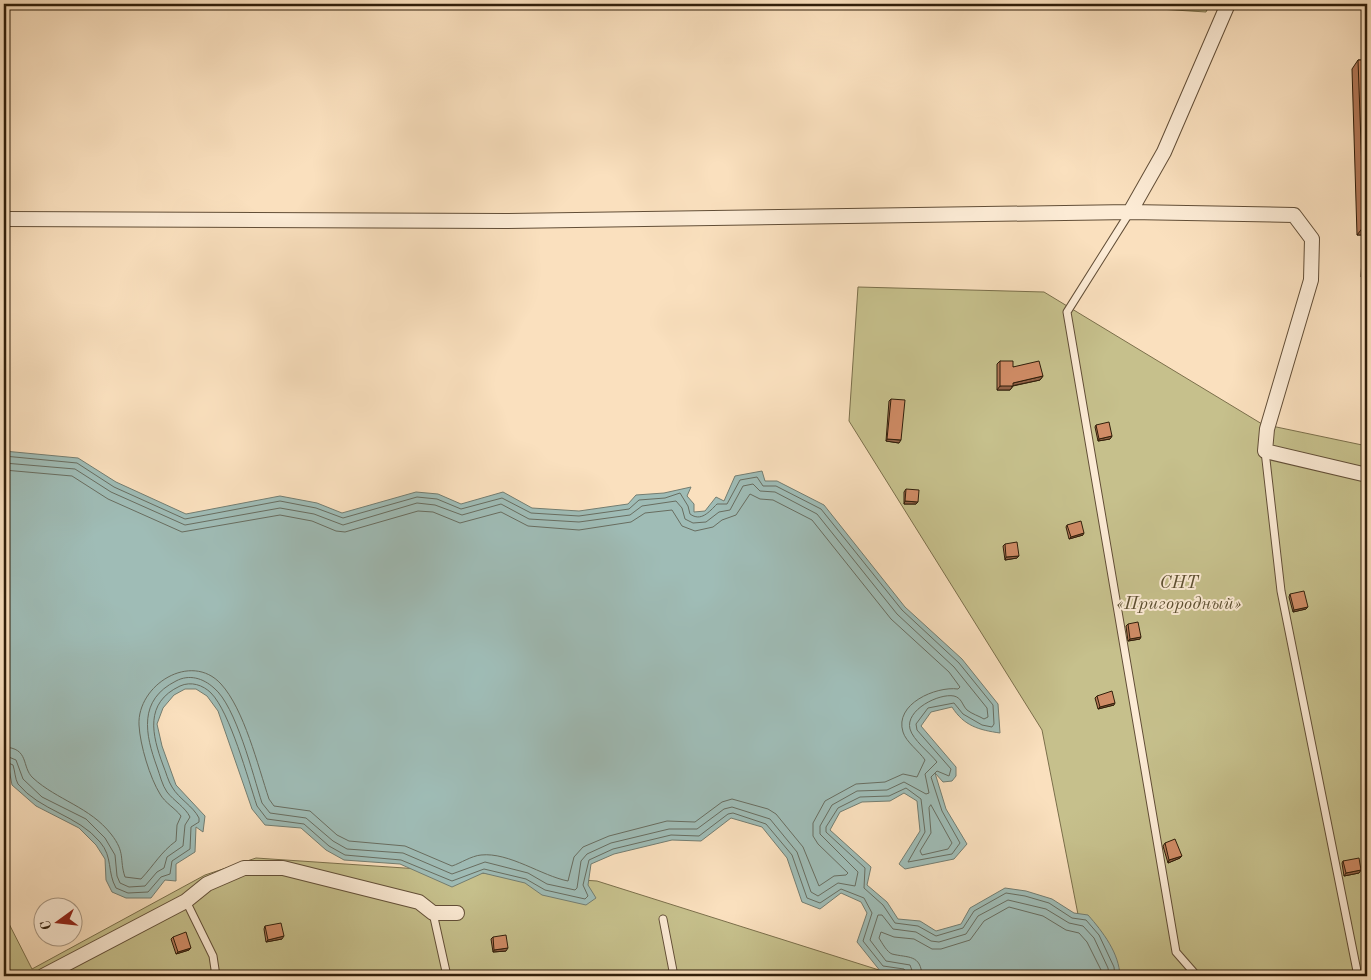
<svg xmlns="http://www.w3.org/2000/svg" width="1371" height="980" font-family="'Old Standard TT',serif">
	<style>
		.green { fill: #c6c08c; stroke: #7b6f4b }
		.water { fill: #9fbcb6; stroke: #737d71 }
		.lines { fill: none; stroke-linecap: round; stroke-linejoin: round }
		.shore { stroke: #686d60; stroke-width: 1 }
		.service-casing { stroke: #624e37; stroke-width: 9 }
		.minor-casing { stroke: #624e37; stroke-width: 16 }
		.service { stroke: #fcebd5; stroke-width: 7 }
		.minor { stroke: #fcebd5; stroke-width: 14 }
		.wall { fill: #b37858; stroke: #301e0a }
		.shaded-wall { fill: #926247; stroke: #301e0a }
		.building { fill: #d08c66; stroke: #301e0a }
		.labels { text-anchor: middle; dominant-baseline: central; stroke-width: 4; stroke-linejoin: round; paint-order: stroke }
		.park-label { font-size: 18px; font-style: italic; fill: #5d4f31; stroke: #fcebd5 }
	</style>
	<rect width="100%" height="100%" fill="#fae0be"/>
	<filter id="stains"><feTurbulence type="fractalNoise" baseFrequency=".004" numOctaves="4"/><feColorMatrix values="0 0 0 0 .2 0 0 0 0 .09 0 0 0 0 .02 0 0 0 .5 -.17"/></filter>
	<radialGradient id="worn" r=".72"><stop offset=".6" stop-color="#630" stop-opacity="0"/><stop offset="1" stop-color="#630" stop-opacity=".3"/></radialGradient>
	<path class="green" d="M1081 4H1210L1206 12Z
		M858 287 1044 292 1262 424 1367 446V976H1090L1042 730 849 421Z
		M256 858 597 881 898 976H4V914L32 969 205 875Z"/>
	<path class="water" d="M4 451 78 458 116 482 186 514 280 496 317 503 342 513 416 492 438 494 461 504 503 492 532 508 579 511 628 504 636 495 664 493 691 487 687 496 694 504V512L705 511 716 497 724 501 735 476 762 471 765 481H777L824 505 905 607 962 659 998 704 1000 733C979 730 964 726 952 707L931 712 921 726 956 767V776L952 781 943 782 935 773 946 809 967 844 954 859 905 869 899 864 920 831 917 801 904 793 890 801 862 802 840 812 830 830 871 867 867 885 887 902 898 919 920 921 936 931 961 924 970 908 1005 888 1026 891 1052 899 1074 913 1088 915C1103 932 1119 953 1120 976H903V973L881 972 857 942 867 913 861 902 841 893 820 909 802 902 787 858 762 827 731 818 701 841 672 840 614 854 591 864 588 885 596 898 586 905 542 895 525 883 483 873 452 887 400 864 344 860 326 850 301 828 265 825 252 809 218 711 207 696 196 689H185L174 695 163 708 157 724 162 746 176 785 205 816 203 832 196 827 195 852 176 864V881L165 880 151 898H126L112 892 106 880 105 859 96 845 79 828 36 806 12 785 9 769 4 765Z"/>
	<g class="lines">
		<path class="shore" d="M4 456 77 463 114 487 185 519 280 501 316 508 343 518 417 497 437 499 461 509 502 498 531 513 579 516 629 509 639 500 665 498 680 493 688 506 690 514C701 522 709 512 717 504H727L740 480 757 477 763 486H776L821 509 902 610 959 663 993 705 994 724 992 727 982 725 963 714 954 703 928 708 916 724 917 730 951 769 949 776 937 771 931 777 942 811 960 843 952 854 908 862 925 832 921 799 906 788 889 796 860 797 838 808 826 827V832L865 868 864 888 883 905 895 923 918 926 936 936 963 928 974 911 1006 893 1025 896 1049 903 1072 918 1086 920 1099 935 1114 967 1115 976
			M4 463 75 469 111 492 185 525 280 508 314 514 343 525 417 503 435 505 462 515 501 504 529 519 579 522 630 515 642 506 676 501 682 508 685 519 693 523 706 522 719 512 730 510 743 486 753 484 760 491 775 492 817 514 897 614 954 667 987 708 988 717 984 719C979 716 972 714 967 710 962 705 962 698 954 696 939 693 905 710 910 729 913 740 929 752 937 762L925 774 929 793 926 794 904 782 887 790 857 791 832 805 820 826V834L858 872 855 886 838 883 818 896 811 892 797 852 770 819 732 807 724 809 697 829H669L611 843 587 854 581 861 577 888 575 890 547 884 528 873 485 862 452 874 403 853 347 849 333 841 306 818 270 813 262 803C253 775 236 706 214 688 203 678 189 674 176 681 138 700 145 734 157 767 160 775 162 785 167 792 174 801 185 807 190 817L185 825 183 846 167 857 164 868 157 872 145 886 129 887 120 883 117 876 115 855 105 838 86 819 42 797 23 779 16 760 4 755
			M4 470 72 476 108 499 182 532 280 515 312 521 336 531 345 532 418 511 433 512 460 523 501 512 528 526 579 530 631 522 645 513 672 510 682 526 695 531 713 527 722 520 736 515 750 494 760 499 773 500 812 520 891 619 949 672 960 687 958 689C936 686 894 704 903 732 906 742 919 751 925 760L917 777 903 774 885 782 856 784 825 801 813 823V836L818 844 848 873 846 875 834 876 819 886 803 847 776 814 768 809 732 799 722 802 695 822 667 821 609 836 583 847 574 857 568 881C542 876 509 852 481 855 471 856 461 863 452 866L405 846 349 841 337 835 310 811 274 806 269 799C258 766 244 709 221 684 191 651 137 685 139 725 140 745 150 778 160 794 165 803 175 808 181 816L177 825 176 841C161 852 154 865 141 879L125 877C119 859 126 853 111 834 90 807 57 800 33 778 21 767 30 748 4 747
			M4 761 13 765C15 771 15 779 18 784 40 811 78 815 100 842 113 857 107 872 116 888L128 893 148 892 161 877 170 874 172 861 190 849 191 827 199 822V818C193 806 179 799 172 787 168 781 166 772 163 765 152 735 144 703 180 686 191 681 203 685 211 693 230 712 248 779 257 806L267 819 304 824 329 846 345 855 401 860 452 881 484 869 526 879 545 890 585 899 588 896 583 885 589 860 613 849 671 835 699 836 728 814 733 813 766 824 792 855 807 898 820 903 841 889 864 898 872 913 863 941 883 966 904 969 908 976
			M931 805 952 843 948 849 922 855 920 851 931 833 929 808Z
			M914 976 910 965 886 961 870 940 878 915H882L893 929 916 932 931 941 939 942 966 934 978 916 1008 900 1046 909 1069 923 1083 926 1094 938 1108 968 1109 976
			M922 976C921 954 908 958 892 954 887 952 882 943 879 938L881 932 894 937 914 939 932 949H941L970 940 984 921 1009 907 1043 916 1066 930 1079 933 1087 942 1101 970V976"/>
		<g class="service-casing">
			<path id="service" d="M1130 212 1067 312 1176 952 1197 976
				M1265 451 1281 591 1358 976
				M186 901 213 956 216 976
				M433 913 447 976
				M663 919 674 976"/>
		</g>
		<g class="minor-casing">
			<path id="minor" d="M1130 212 1294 215 1312 239 1311 280 1267 429 1265 451 1367 475
				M4 219 504 221 1130 212 1164 152 1228 4
				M43 976 186 901 207 884 244 868H283L419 902 433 913H457"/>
		</g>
		<use href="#service" class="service"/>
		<use href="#minor" class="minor"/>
	</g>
	<path class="wall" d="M1358 60H1367V235H1357L1352 69Z
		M1363 255H1367V277H1361L1362 258Z
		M1000 361 1013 367 1043 376 1040 380 1013 386 1010 390H997V364Z
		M891 399 899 443 886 441 889 401Z
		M1096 425 1112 436 1110 439 1098 441 1095 427Z
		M906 489 918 502 916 504H904V492Z
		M1067 525 1083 535 1069 539 1066 527Z
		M1005 544 1019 556 1017 558 1005 560 1003 546Z
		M1290 594 1306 609 1293 612 1289 597Z
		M1128 624 1140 639 1128 641 1126 626Z
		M1097 696 1114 705 1098 709 1095 698Z
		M1165 843 1182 856 1180 858 1168 863 1163 846Z
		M1343 861 1361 870 1359 873 1344 876 1342 863Z
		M265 926 282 939 266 942 264 929Z
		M173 937 191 948 189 950 176 954 171 939Z
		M493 937 506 951 493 952 491 939Z"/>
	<path class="shaded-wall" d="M1364 226H1367V235H1357Z
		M1363 275H1367V277H1361Z
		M1043 376 1040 380 1011 386H1013L1010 390H997L1000 386Z
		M1112 436 1110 439 1098 441 1099 439Z
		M887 439 901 440 899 443 886 441Z
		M905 501 918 502 916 504H904Z
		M1084 533 1083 535 1069 539 1071 537Z
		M1019 556 1017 558 1005 560 1006 557Z
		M1308 607 1306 609 1293 612 1294 610Z
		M1141 637 1140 639 1128 641 1130 639Z
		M1115 703 1114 705 1098 709 1100 707Z
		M1182 856 1180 858 1168 863 1169 860Z
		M1361 870 1359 873 1344 876 1346 873Z
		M284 936 282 939 266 942 268 940Z
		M191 948 189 950 176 954 178 952Z
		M508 948 506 951 493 952 494 950Z"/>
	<path class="building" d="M1358 60H1367V226H1364Z
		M1363 255H1367V275H1363Z
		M1000 361H1013V367L1039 361 1043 376 1013 383V386H1000Z
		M891 399 905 400 901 440 887 439Z
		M1109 422 1112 436 1099 439 1096 425Z
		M906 489 919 490 918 502 905 501Z
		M1081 521 1084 533 1071 537 1067 525Z
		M1017 542 1019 556 1006 557 1005 544Z
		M1304 591 1308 607 1294 610 1290 594Z
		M1138 622 1141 637 1130 639 1128 624Z
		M1112 691 1115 703 1100 707 1097 696Z
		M1175 839 1182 856 1169 860 1165 843Z
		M1359 858 1361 870 1346 873 1343 861Z
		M281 923 284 936 268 940 265 926Z
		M186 932 191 948 178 952 173 937Z
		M506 935 508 948 494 950 493 937Z
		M471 971 472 976H458L457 974Z"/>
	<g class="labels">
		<g class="park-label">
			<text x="1179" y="583">СНТ<tspan x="1179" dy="21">«Пригородный»</tspan></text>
		</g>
	</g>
	<rect width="1371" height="980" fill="none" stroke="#fae0be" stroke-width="20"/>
	<rect x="5" y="5" width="1361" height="970" fill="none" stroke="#301e0a" stroke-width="2.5"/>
	<rect x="10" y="10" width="1351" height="960" fill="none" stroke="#301e0a"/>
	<g transform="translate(58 922) rotate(255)"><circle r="24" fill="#fcebd5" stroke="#aa9984"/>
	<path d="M0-4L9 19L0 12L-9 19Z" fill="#8f2418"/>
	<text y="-8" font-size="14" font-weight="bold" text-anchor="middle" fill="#301e0a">С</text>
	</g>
	<rect width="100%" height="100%" filter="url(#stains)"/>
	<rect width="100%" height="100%" fill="url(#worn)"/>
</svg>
